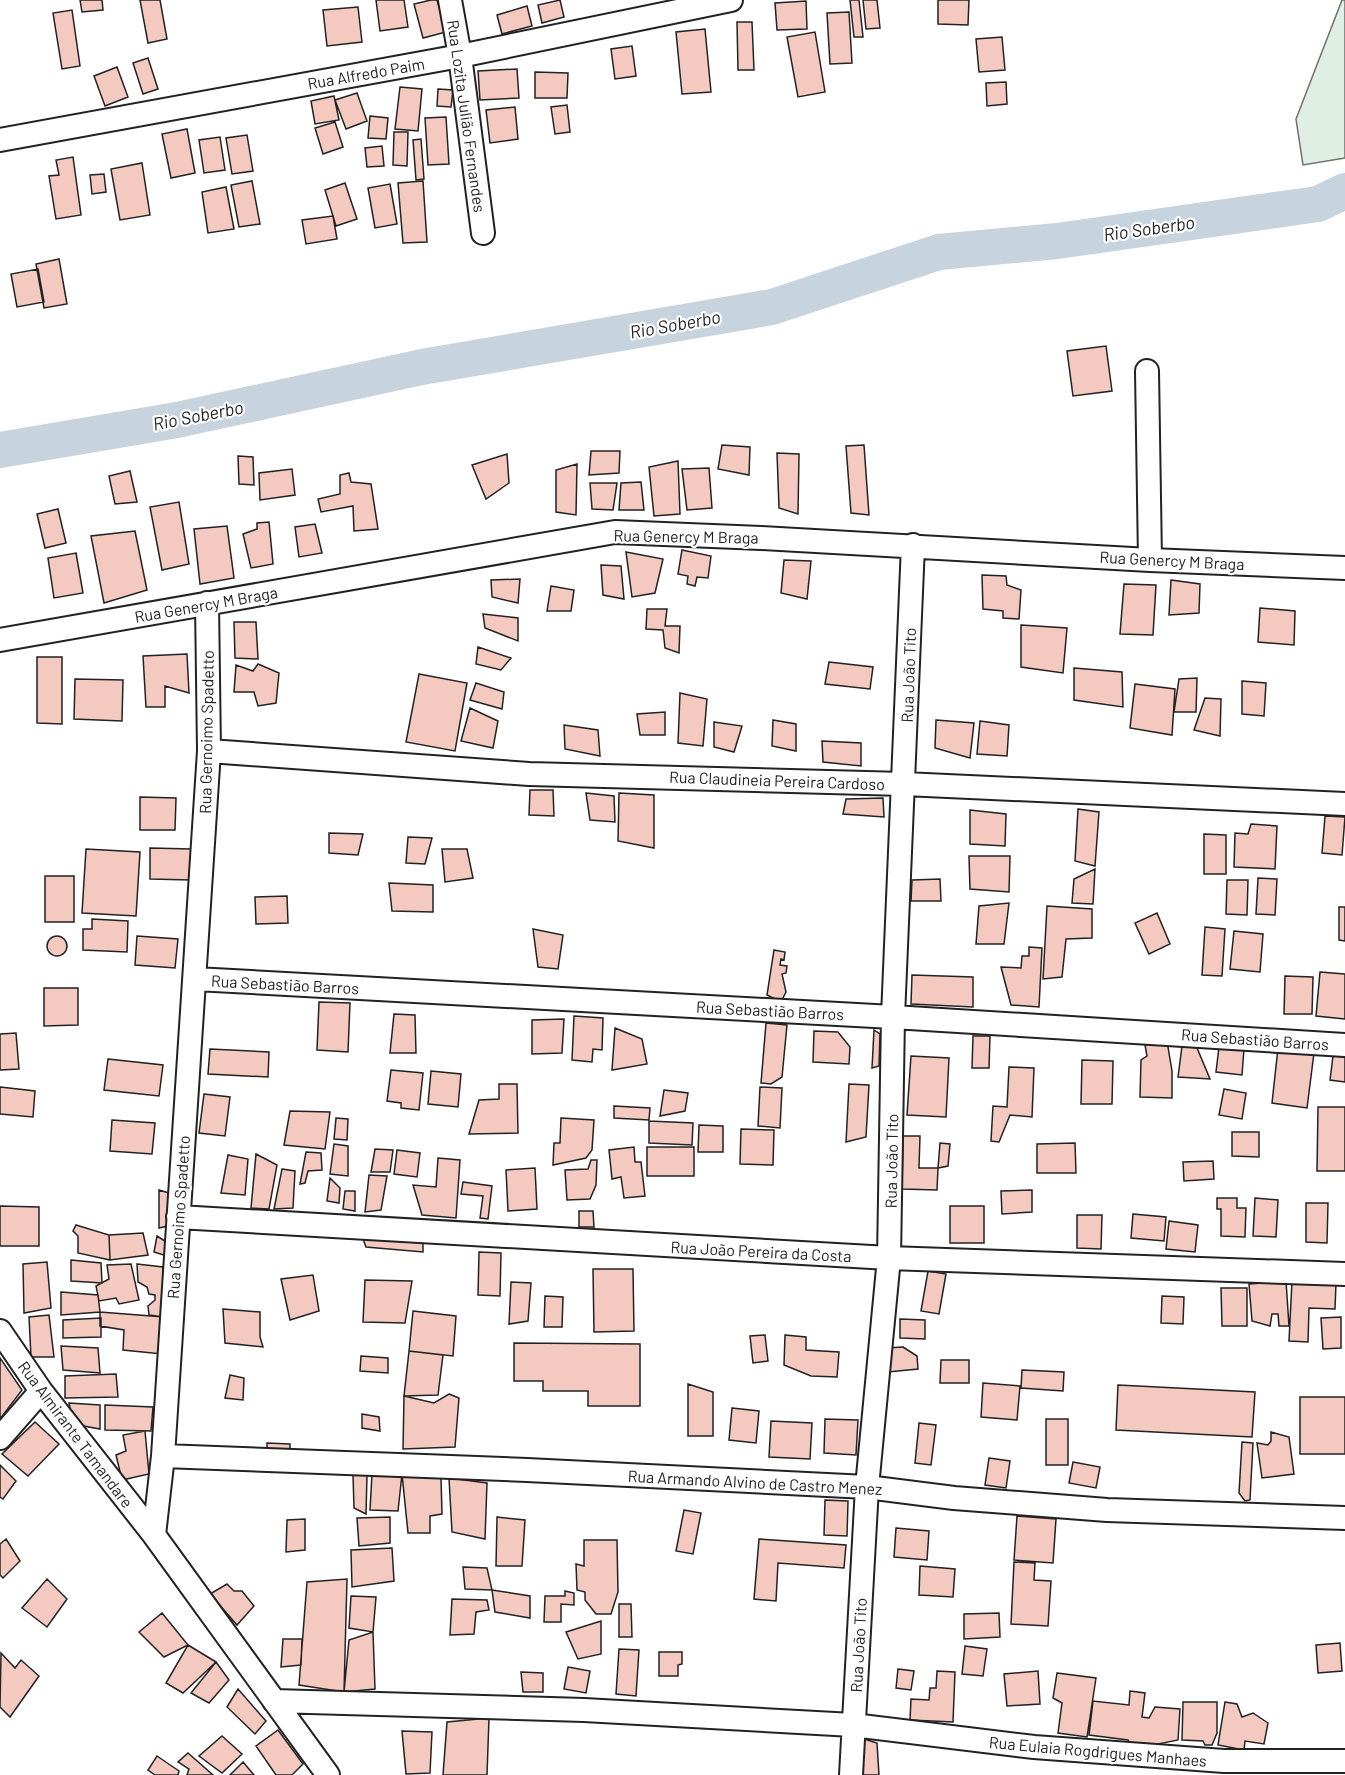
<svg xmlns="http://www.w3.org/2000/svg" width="1345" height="1775" font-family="Barlow,sans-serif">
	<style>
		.green { fill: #e0efe3; stroke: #6f6f6f; stroke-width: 1.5 }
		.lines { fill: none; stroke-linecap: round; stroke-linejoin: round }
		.river { stroke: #c7d3dd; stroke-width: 36 }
		.building { fill: #f3c9c0; stroke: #222; stroke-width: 1.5 }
		.minor-casing { stroke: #222; stroke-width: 26 }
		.minor { stroke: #fff; stroke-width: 22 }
		.labels { text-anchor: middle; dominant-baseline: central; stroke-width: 4.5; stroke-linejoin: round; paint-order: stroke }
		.street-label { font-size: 16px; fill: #222; stroke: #fff }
		.water-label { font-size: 18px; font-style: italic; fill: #222; stroke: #fff }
	</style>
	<rect width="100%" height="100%" fill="#fff"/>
	<path class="green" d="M1342 0H1345V158L1303 165 1296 119Z"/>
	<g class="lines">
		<path class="river" d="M0 450 177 420 422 367 772 307 939 252 1057 241 1318 204 1345 191"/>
	</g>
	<path class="building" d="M80 0H102L103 10 82 12Z
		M140 0H160L167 39 148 43Z
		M376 0H404L408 27 380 31Z
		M431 0H437L446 32 423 38 414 4Z
		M560 0 564 17 542 23 538 5Z
		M850 0H859L863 37H854Z
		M863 0H877L880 28 866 29Z
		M938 0H969L968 25 938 24Z
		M806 1 807 29 777 30 775 3Z
		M527 6 532 26 502 34 497 15Z
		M358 7 362 42 327 46 323 10Z
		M72 10 80 66 62 69 53 13Z
		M849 12 852 63 830 64 827 13Z
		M737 22H752L754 70H738Z
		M705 29 711 92 682 94 676 32Z
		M815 32 825 92 798 97 787 37Z
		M1002 37 1005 70 979 72 976 39Z
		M632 46 636 76 615 79 611 49Z
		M148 58 158 89 143 94 133 63Z
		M117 67 128 97 105 106 94 76Z
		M517 69 519 98 480 100 478 71Z
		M535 72 568 73 567 98H535Z
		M1006 82 1007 104 987 106 986 83Z
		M400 87 422 89 418 131 395 129Z
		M438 89 453 90 451 107 437 106Z
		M357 93 367 121 346 129 335 100Z
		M334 96 339 120 315 124 311 101Z
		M567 105 570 132 555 134 551 107Z
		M515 107 518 139 490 143 486 110Z
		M370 116 388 118 386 139 368 138Z
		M446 117 449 164 428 165 425 118Z
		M335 122 343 147 323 154 315 128Z
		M187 129 195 173 171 178 162 134Z
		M394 132H408L407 166 393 165Z
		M247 135 253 171 232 174 226 138Z
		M220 137 225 170 204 173 199 140Z
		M421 139 424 179 416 180 413 140Z
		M382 146 384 166 367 167 365 148Z
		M73 157 81 215 56 219 49 176 59 175 56 160Z
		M142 163 150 215 120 220 111 169Z
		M104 174 106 192 92 194 90 175Z
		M252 181 260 224 239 227 231 185Z
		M423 181 427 242 403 243 398 183Z
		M345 183 357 219 336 226 325 190Z
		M390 184 397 224 375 228 368 188Z
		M226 187 234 229 208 233 202 192Z
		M333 216 337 239 306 244 302 220Z
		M59 259 67 304 44 308 36 264Z
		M38 269 44 302 17 307 11 274Z
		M1106 346 1112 391 1073 396 1067 351Z
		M722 445 750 447 749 475 718 469Z
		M864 445 869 515 851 513 846 446Z
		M591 451H620L619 473 589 475Z
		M777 453 799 454 798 514 779 508Z
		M507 454 509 483 486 499 472 465Z
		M238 456 253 457 254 485 239 484Z
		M678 461 680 514 654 516 649 467Z
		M577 464 576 515 556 512V470Z
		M709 468 712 508 687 510 682 469Z
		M292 469 295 495 260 500 259 473Z
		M130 471 137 502 115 504 109 476Z
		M349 473 351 482 371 484 378 529 354 531 353 506 321 512 318 499 340 494V475Z
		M641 482 644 510H619L621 483Z
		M590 483H617L613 510 592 509Z
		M179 502 189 564 162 570 150 507Z
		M58 509 66 543 45 548 37 514Z
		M269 522 273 564 251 568 243 534 257 529V523Z
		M315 524 322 553 299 557 295 527Z
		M227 526 234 578 200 584 194 529Z
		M135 531 147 590 104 603 91 536Z
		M682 550 711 556 708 578 697 577 695 586 687 584 688 576 678 574Z
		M626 552 663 559 655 593 632 597Z
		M76 553 83 593 54 598 48 558Z
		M784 560 811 561 807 599 781 593Z
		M601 565 621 566 624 599 603 595Z
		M982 575 1006 576 1007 585 1021 590 1019 619 1003 618V611L983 609Z
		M520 579 518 603 492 597 491 580Z
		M1171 580 1200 584 1199 613 1169 615Z
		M1124 584 1156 585 1153 635 1120 634Z
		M551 586 574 590 571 611H547Z
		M1260 608 1295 611 1294 645 1258 642Z
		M647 609H667L665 626H680L679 653 665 648 663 630 646 629Z
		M483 614 518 618V641L485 628Z
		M234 622H256L258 659 235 658Z
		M1021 625 1067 628 1063 673 1021 667Z
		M478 647 511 658 501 670 476 664Z
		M187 654 189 693 165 686V707H146L143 656Z
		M37 657H62V724L37 723Z
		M829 662 873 667 870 689 825 684Z
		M258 664 279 673 276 703 258 706 254 692H234L236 665 253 671Z
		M1074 668 1122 672 1123 707 1074 700Z
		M419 674 467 683 455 751 406 742Z
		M1197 678 1196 712H1174L1179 679Z
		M75 679 123 680 122 721 74 719Z
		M1242 681 1266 683 1264 716 1242 714Z
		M476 683 504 692 502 709 470 700Z
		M1135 684 1175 689 1172 735 1130 728Z
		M680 693 707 699 703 746 678 743Z
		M1205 698 1221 699 1220 736 1194 730Z
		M470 708 498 721 493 748 461 741Z
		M665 712V735H640L637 714Z
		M773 720 796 724V751L772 746Z
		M936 720 974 723 970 758 935 748Z
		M980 721 1009 725 1007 756 977 754Z
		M714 722 742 726 734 752 714 747Z
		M564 725 598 730 600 756 565 749Z
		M822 741 861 743V766L823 762Z
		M530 790H553L554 816 529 815Z
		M586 793 614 796 615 822 590 820Z
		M619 793 654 795V848L618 841Z
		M140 797 176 798 175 830H140Z
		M883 798 884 817 843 814 846 799Z
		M1078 809 1099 812 1095 866 1075 861Z
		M970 810 1006 814 1005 846 970 844Z
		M1325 816 1345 817 1342 855 1322 853Z
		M1251 824 1277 826 1275 869 1234 867 1235 833 1248 834Z
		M329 833 363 834 358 855 329 853Z
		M1204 834 1226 835V874H1204Z
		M408 837 432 838 425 864 406 863Z
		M150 848 192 849 191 880 150 879Z
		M86 849 140 852 136 916 82 913Z
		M442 849H467L473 878 445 882Z
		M969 856H1010L1009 892 970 889Z
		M1095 869 1093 904 1072 903 1074 879Z
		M45 876H74V922H45Z
		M1258 878 1277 879 1275 915 1256 914Z
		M940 879 941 901H911L912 880Z
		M1227 880H1248L1247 915 1226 914Z
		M389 883 433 885V912L392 911Z
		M287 896 288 923 256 924 255 897Z
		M1009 903 1004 944H976L979 906Z
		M1047 906 1092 909V938L1066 939 1062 977 1043 979Z
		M1339 907H1345V941L1339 940Z
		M1157 913 1170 944 1149 954 1135 923Z
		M92 919 128 921 127 952 83 950V929H92Z
		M1205 927 1225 929 1222 976 1202 975Z
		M533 929 563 935 558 969 538 967Z
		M1234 931 1263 934 1260 972 1230 969Z
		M47 946a10 10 0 1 1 20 0a10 10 0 1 1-20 0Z
		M137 936 178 939 175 968 135 965Z
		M1029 947 1042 948 1039 1007 1011 1005 1001 967 1021 968 1022 956H1029Z
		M774 950 785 952 784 960 781 959 780 965 787 966 786 973 782 974 786 992 781 1002 767 995Z
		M1320 972 1345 974V1019L1316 1016Z
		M912 975 973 977V1007L911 1004Z
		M1285 976 1313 977 1312 1014H1284Z
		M44 988H78V1025L44 1026Z
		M319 1002 350 1003 348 1052 317 1050Z
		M394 1014 415 1015 416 1053H390Z
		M574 1016 603 1018 602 1050 593 1049 592 1062 572 1060Z
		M564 1019 562 1053 532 1054V1020Z
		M766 1023 787 1025 782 1077 771 1084 761 1083Z
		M615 1028 642 1039 647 1064 612 1070Z
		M874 1030 880 1034 879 1066 872 1068Z
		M814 1031 838 1032 850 1047 849 1064 813 1062Z
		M16 1033 19 1069 0 1070V1034Z
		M973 1036H990L989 1068H972Z
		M1167 1041 1172 1071V1098L1140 1097 1141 1060 1147 1056 1145 1045Z
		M1182 1046 1197 1048 1210 1079 1178 1077Z
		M1219 1047 1244 1049 1242 1075 1216 1072Z
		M1278 1048 1314 1053 1307 1108 1272 1103Z
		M210 1049 269 1052 268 1077 208 1074Z
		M911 1056 949 1058 946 1117 907 1115Z
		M1333 1056 1345 1057V1082L1330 1080Z
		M108 1059 163 1065 159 1096 104 1090Z
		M1082 1060 1113 1061 1112 1104H1081Z
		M1009 1067 1034 1068 1032 1117 1010 1115 999 1142 991 1141 993 1106 1007 1107Z
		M391 1070 423 1073 419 1110 401 1108V1103L387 1101Z
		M431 1071 461 1074 458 1107 428 1104Z
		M499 1084H517L518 1133 469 1134 479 1100 499 1099Z
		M849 1084 869 1085 866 1137 846 1142Z
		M0 1087 35 1091 33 1117 0 1114Z
		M760 1087 782 1088 780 1128 758 1126Z
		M1224 1089 1246 1093 1242 1119 1219 1115Z
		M664 1090 688 1093 685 1111 660 1116Z
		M204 1094 230 1097 225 1136 199 1133Z
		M614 1106 650 1108 649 1120 614 1118Z
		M1318 1107H1345V1171H1317Z
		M290 1111 330 1112 325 1149 284 1145Z
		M336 1118 348 1119 347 1140 334 1139Z
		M561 1118 594 1120 592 1150 586 1158 553 1165 554 1143H560Z
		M112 1120 155 1123 152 1154 110 1151Z
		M649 1121 693 1123 692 1145 649 1143Z
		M699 1125 723 1126V1152H698Z
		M741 1129 774 1130 773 1165 740 1164Z
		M1232 1132H1259V1157L1232 1156Z
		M903 1136H920L919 1168H938L937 1190 902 1189Z
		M940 1143 950 1144 948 1166 938 1168Z
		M1075 1143 1076 1173H1037V1144Z
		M334 1144 348 1146V1176L330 1174Z
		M634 1147 635 1162H641L645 1196 624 1198 621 1177 612 1179 609 1150Z
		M647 1147H694V1176H647Z
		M375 1149 393 1150 390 1172H371Z
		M397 1150 420 1153 417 1177 394 1174Z
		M306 1152 321 1153 322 1170 308 1171 305 1183 300 1184Z
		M256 1154 277 1165 269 1209 251 1208Z
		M228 1155 248 1159 245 1195 221 1193Z
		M438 1158 460 1160 456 1218 422 1215 413 1185 436 1187Z
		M591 1160H597L596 1185 590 1199 567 1200 565 1170 588 1169Z
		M1213 1161 1214 1179 1184 1181 1183 1162Z
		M535 1168 537 1209 508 1211 506 1170Z
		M282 1169 295 1171 293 1208 274 1209Z
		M369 1175 387 1176 381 1210 365 1212Z
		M330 1178 340 1188 339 1203 327 1201Z
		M463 1182 492 1186 488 1219 480 1218 483 1196 461 1194Z
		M159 1190 179 1196 172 1225 159 1228Z
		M1032 1190V1212L1002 1214 1001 1191Z
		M345 1191H355V1211L343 1209Z
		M1217 1198H1237V1208H1246L1245 1237 1221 1236V1209H1217Z
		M1255 1198 1278 1200 1276 1237 1253 1236Z
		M1306 1203H1328L1327 1243 1306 1242Z
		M0 1206 39 1207V1246H0Z
		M950 1206H984V1243H950Z
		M579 1211H593L594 1227H579Z
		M1133 1214 1166 1217 1164 1241 1131 1238Z
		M1077 1215H1102L1101 1249 1077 1248Z
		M1169 1221 1198 1225 1195 1252 1166 1249Z
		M76 1225 109 1235 110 1260 78 1253V1236L73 1231Z
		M143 1233 148 1255 110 1260 109 1235Z
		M157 1236 168 1243 170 1257 154 1252Z
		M363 1239 423 1243V1252L366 1247Z
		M479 1252 501 1253 500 1296 478 1295Z
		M71 1260 101 1263 102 1283 71 1281Z
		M47 1262 51 1308 24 1313 23 1264Z
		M131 1264 139 1300 119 1304 116 1298 99 1301 96 1286 109 1279 107 1265Z
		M137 1264 163 1267 164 1317 149 1315 148 1306 155 1300V1295L149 1294 147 1287 138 1282Z
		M593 1269H633L634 1331 594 1332Z
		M928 1271 946 1274 939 1314 921 1311Z
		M313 1275 319 1311 290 1320 281 1279Z
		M365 1280 412 1281 405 1323 363 1322Z
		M1286 1281 1289 1326H1279L1278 1314H1272L1270 1326 1252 1321 1249 1284Z
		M1292 1281 1336 1283 1335 1309 1309 1308 1308 1342 1289 1341Z
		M511 1282 531 1283 528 1321 509 1324Z
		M1221 1288H1247V1326H1222Z
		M61 1292 98 1295 100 1312 61 1315Z
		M545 1296 563 1297 562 1327H544Z
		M1162 1296 1184 1297 1183 1324 1161 1323Z
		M223 1309 260 1312V1337L263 1347 225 1343Z
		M413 1311 456 1316 453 1356 409 1351Z
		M100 1312 164 1317 162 1354 123 1350 124 1330 100 1326Z
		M49 1315 54 1357H31L29 1317Z
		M1341 1317V1348L1323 1349 1321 1318Z
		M101 1318V1337L63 1338V1320Z
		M900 1319 925 1320V1339L900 1338Z
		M765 1335 768 1361 753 1363 750 1336Z
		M785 1335 806 1337V1350L839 1352 837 1377 811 1376 784 1365Z
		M514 1343 640 1344V1406H588V1391H543V1381H514Z
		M61 1346 98 1348 100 1373 63 1370Z
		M903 1347 917 1356 918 1369 888 1372 886 1348Z
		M409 1351 443 1355 438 1395 404 1396Z
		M361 1356 388 1358V1373L360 1371Z
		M0 1358 22 1390 0 1419Z
		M941 1360H969V1383H940Z
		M1022 1370 1064 1372 1063 1391 1021 1388Z
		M116 1374 118 1397 65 1398V1376Z
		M230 1375 244 1378 243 1400 225 1398Z
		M983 1383 1020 1386 1017 1420 981 1417Z
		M688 1384 713 1392V1436H688Z
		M1118 1385 1255 1392 1252 1437 1116 1430Z
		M449 1394 459 1398 455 1447 403 1449 404 1396 434 1403Z
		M1300 1397H1345V1454H1300Z
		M69 1403 100 1405V1429L73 1424Z
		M105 1405 153 1407 151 1431 105 1430Z
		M732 1408 759 1411 756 1443 729 1440Z
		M362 1414 379 1417 380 1431 362 1428Z
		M825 1419 858 1420 856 1455 824 1453Z
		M1046 1419H1068V1465H1046Z
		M771 1421 812 1423 810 1459 769 1457Z
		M35 1422 59 1444 28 1476 2 1454Z
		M919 1423 936 1425 931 1465 915 1463Z
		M145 1431 149 1474 122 1480 116 1455 126 1451 123 1435Z
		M1271 1432 1289 1437 1294 1474 1262 1478 1257 1443 1268 1445 1271 1441Z
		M1242 1442 1253 1443 1250 1500 1245 1501 1239 1493Z
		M267 1443 290 1444V1451L267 1450Z
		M989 1458 1010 1461 1006 1488 985 1485Z
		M1073 1462 1100 1467 1096 1488 1069 1483Z
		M0 1465 16 1481 3 1499 0 1497Z
		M372 1474H402L398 1511 370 1510Z
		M402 1474 441 1478 442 1514 430 1516V1533H408Z
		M353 1475H367L366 1514 354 1508Z
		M449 1478 487 1483 485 1539 452 1532Z
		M825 1500 848 1501 847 1536 824 1535Z
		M684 1510 701 1513 693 1554 676 1551Z
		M1017 1516 1056 1519 1053 1563 1014 1560Z
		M390 1517V1543L359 1546 357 1518Z
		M497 1517 525 1520 522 1566H496Z
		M305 1519V1550L286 1552 287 1520Z
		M896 1528 929 1531 927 1560 894 1557Z
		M6 1539 20 1561 3 1578 0 1575V1544Z
		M759 1539 846 1545 844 1568 778 1563 776 1601 754 1599Z
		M584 1540H617L618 1592 611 1614H596L585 1600V1592L577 1590 576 1564 584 1566Z
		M392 1548 394 1581 352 1587 351 1550Z
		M1014 1562 1035 1563 1034 1580 1051 1581 1048 1626 1011 1624Z
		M920 1566 955 1569 953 1597 919 1595Z
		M463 1567 487 1568 492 1590 465 1589Z
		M47 1579 67 1599 47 1627 22 1608Z
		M347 1579 344 1692 299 1685 307 1582Z
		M227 1584 234 1591H242L254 1606 237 1625 210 1594Z
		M492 1590 530 1596V1618L495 1612Z
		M565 1591 574 1593V1605L561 1604V1622H544L545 1596H565Z
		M351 1596 376 1597 373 1632 349 1628Z
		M452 1599 487 1600 489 1610 476 1612 474 1634 450 1635Z
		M619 1604H631L632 1637H619Z
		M162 1613 188 1645 164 1657 139 1632Z
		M999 1613 1000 1637 964 1639V1614Z
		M601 1621V1654L578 1659 566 1632Z
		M373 1632 375 1689 344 1692 349 1640Z
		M283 1639H302L301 1665 281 1667Z
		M1340 1643 1342 1671 1318 1673 1316 1645Z
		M188 1645 216 1662 183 1693 166 1683Z
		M965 1646 987 1649 983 1676 962 1674Z
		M619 1649 639 1650 636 1696 616 1694Z
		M659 1652H682V1664L678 1665V1676H659Z
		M1 1653 15 1668 21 1660 39 1676 10 1717 0 1707Z
		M216 1662 229 1680 209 1703 191 1693Z
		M568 1667 590 1671 586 1693 564 1689Z
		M898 1669 914 1671 911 1690 896 1688Z
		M937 1671 955 1672 953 1722 910 1720 911 1699 929 1700 930 1688H936Z
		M1038 1671 1040 1704 1007 1706 1004 1674Z
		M521 1672 543 1673V1692H523Z
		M1057 1673 1096 1678 1087 1737 1058 1733 1062 1703 1053 1698Z
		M238 1689 266 1721 255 1734 227 1707Z
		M1130 1691 1145 1693 1142 1717 1149 1718 1155 1707 1180 1709 1178 1740 1134 1749 1128 1740 1089 1735 1093 1701 1129 1705Z
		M1183 1702H1217V1733L1212 1745H1205L1203 1741 1182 1740Z
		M1225 1702 1237 1704 1242 1717 1253 1713 1268 1723 1264 1744 1245 1741 1244 1750 1218 1745Z
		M489 1718 487 1775H443L447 1722Z
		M278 1730 303 1764 292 1775H276L256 1746Z
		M402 1731 432 1732 430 1773 406 1774Z
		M222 1736 242 1754 222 1773 199 1756Z
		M861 1738 877 1743 879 1775H863Z
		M188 1753 213 1775H187L189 1769 178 1762Z
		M157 1756 179 1771 178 1775H155L148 1770Z
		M243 1762 254 1775H230Z"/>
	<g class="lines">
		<g class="minor-casing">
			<path id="minor" d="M450 0 460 56 483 233
				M0 140 460 56 731 0
				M1147 371 1150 560
				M207 603 209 751 163 1456 154 1535 328 1775
				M0 640 615 532 761 538 1150 560 1345 568
				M209 751 529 774 904 784 1345 804
				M195 979 893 1017 1345 1045
				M178 1217 889 1258 1345 1274
				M0 1331 41 1391 154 1535
				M0 1438 41 1391
				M163 1456 527 1470 867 1487 954 1498 1107 1510 1345 1518
				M274 1701 584 1710 853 1725 1034 1747 1224 1761H1345
				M851 1775 867 1487 889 1258 893 1017 913 545"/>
		</g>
		<use href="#minor" class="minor"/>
	</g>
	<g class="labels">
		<g class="street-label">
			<text transform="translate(366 73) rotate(-10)">Rua Alfredo Paim</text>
			<text transform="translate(467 116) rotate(82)">Rua Lozita Julião Fernandes</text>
			<text transform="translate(686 536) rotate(1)">Rua Genercy M Braga</text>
			<text transform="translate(1172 560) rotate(3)">Rua Genercy M Braga</text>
			<text transform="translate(206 604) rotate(-10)">Rua Genercy M Braga</text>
			<text transform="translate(908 675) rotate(-88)">Rua João Tito</text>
			<text transform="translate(206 732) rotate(-89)">Rua Gernoimo Spadetto</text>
			<text transform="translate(777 780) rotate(2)">Rua Claudineia Pereira Cardoso</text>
			<text transform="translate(285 984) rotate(3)">Rua Sebastião Barros</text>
			<text transform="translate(770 1010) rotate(3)">Rua Sebastião Barros</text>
			<text transform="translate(1255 1039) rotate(4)">Rua Sebastião Barros</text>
			<text transform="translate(891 1161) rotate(-89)">Rua João Tito</text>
			<text transform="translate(178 1217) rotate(-86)">Rua Gernoimo Spadetto</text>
			<text transform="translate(761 1251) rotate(3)">Rua João Pereira da Costa</text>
			<text transform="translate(76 1434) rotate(53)">Rua Almirante Tamandare</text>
			<text transform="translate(755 1482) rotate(3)">Rua Armando Alvino de Castro Menez</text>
			<text transform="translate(858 1645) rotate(-87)">Rua João Tito</text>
			<text transform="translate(1098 1751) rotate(5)">Rua Eulaia Rogdrigues Manhaes</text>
		</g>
		<g class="water-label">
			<text transform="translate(1149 228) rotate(-8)">Rio Soberbo</text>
			<text transform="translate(675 324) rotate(-10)">Rio Soberbo</text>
			<text transform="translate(198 415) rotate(-11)">Rio Soberbo</text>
		</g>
	</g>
</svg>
